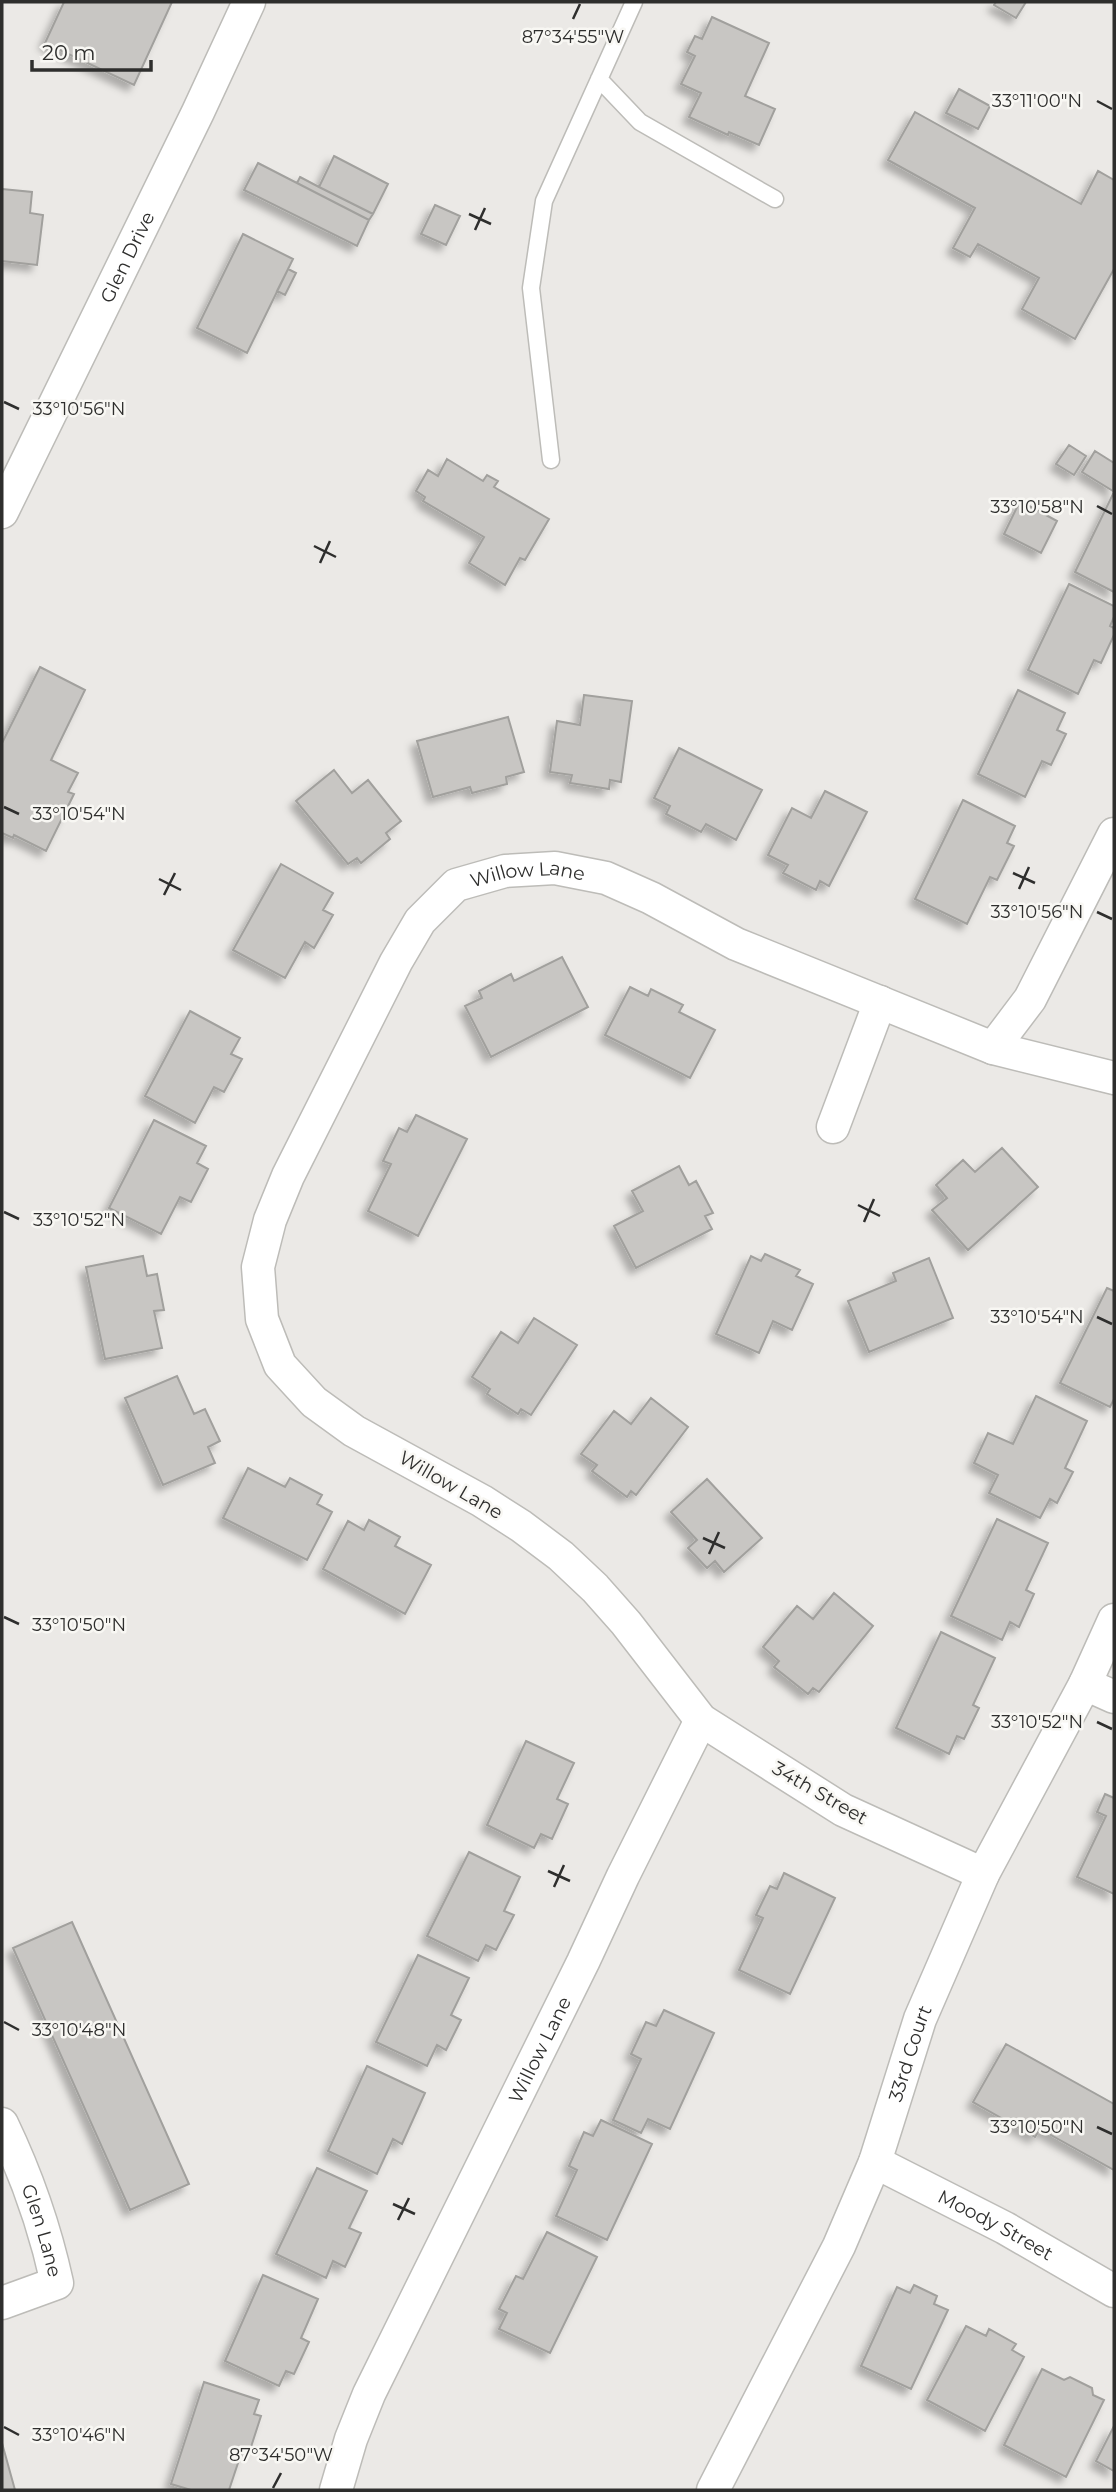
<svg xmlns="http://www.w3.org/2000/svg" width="1116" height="2492" font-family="Montserrat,sans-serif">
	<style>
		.building { fill: #c8c6c3; stroke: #a1a09d; stroke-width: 2; filter: url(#shadow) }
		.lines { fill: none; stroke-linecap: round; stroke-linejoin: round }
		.lane-casing { stroke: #bdbcb8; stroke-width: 19 }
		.street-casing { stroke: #bdbcb8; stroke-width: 35 }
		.lane { stroke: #fff; stroke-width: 16 }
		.street { stroke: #fff; stroke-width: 32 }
		.ticks { fill: none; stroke: #2e2e2d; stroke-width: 2.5 }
		.labels { text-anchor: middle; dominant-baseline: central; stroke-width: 5; stroke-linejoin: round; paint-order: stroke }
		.street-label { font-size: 19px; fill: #2e2e2d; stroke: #f8f7f3 }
		.ticks-label { font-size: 18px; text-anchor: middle; fill: #2e2e2d; stroke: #f8f7f3; stroke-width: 5; stroke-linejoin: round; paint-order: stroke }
	</style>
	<defs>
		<filter id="shadow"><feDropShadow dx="-6" dy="6" stdDeviation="3.5" flood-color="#0004"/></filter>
	</defs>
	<rect width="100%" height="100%" fill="#ebe9e6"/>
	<path class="building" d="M64 2H172L134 85 45 43Z
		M996 2H1026L1016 18 994 5Z
		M712 17 769 43 745 96 775 109 759 145 729 132 728 135 689 117 701 93 681 84 695 56 687 52 695 36 702 39Z
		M959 89 990 106 978 129 946 113Z
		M915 112 1081 204 1098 171 1114 180V269L1075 339 1022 309 1039 278 978 244 970 257 953 248 975 208 888 160Z
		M334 156 388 184 373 214 319 187Z
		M258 163 369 220 357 246 244 190Z
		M300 177 319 187 373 214 369 220 297 183Z
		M2 189 32 192 30 213 43 215 37 265 2 261Z
		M435 205 460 216 446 245 421 234Z
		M243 234 293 259 247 353 197 328Z
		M288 269 296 273 285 295 277 291Z
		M1069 445 1086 456 1074 475 1056 464Z
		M1095 451 1114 463 1113 491 1082 472Z
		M447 459 483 481 487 475 498 481 494 487 549 519 525 560 520 558 505 585 469 563 484 537 423 501 425 497 416 491 428 470 438 476Z
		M1114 492V592L1075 572Z
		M1020 501 1057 521 1041 553 1004 534Z
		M1069 584 1114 606V617L1110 626 1114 628V635L1101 663 1094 660 1078 694 1028 670Z
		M40 667 85 690 51 760 78 773 68 792 74 794 46 851 14 835 13 838 2 833V743Z
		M1018 690 1065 713 1057 730 1066 734 1051 765 1042 761 1025 797 978 774Z
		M584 695 632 701 621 782 610 780 609 789 570 783 572 775 550 772 557 721 580 725Z
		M508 717 524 772 506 777 507 784 472 793 470 787 433 797 417 741Z
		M679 748 762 790 736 840 706 824 701 832 666 814 670 806 654 798Z
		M334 770 352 793 368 780 401 821 386 833 390 839 361 863 357 858 348 864 296 801Z
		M825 791 867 812 829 886 820 881 816 890 783 873 788 865 768 855 792 808 811 818Z
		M963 800 1015 826 1007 843 1014 846 997 880 990 877 967 924 915 899Z
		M281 864 333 893 323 910 333 915 314 948 305 942 285 978 233 950Z
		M562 957 588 1007 491 1057 465 1006 482 998 479 991 511 974 514 981Z
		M630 987 648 996 651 989 683 1005 679 1012 715 1030 690 1078 605 1035Z
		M190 1011 240 1038 231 1054 242 1059 224 1092 214 1087 195 1123 145 1096Z
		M416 1115 467 1139 418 1236 368 1211 391 1164 383 1161 399 1128 407 1132Z
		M154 1120 206 1146 197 1163 208 1169 191 1202 180 1197 161 1234 109 1208Z
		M1002 1148 1038 1187 968 1250 932 1210 947 1198 936 1185 963 1160 975 1172Z
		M679 1166 689 1185 696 1181 713 1213 705 1216 712 1229 636 1268 614 1226 643 1211 632 1191Z
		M765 1254 800 1270 796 1276 813 1284 792 1330 773 1321 759 1353 716 1334 751 1256 761 1261Z
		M143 1256 147 1276 157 1274 164 1310 154 1311 162 1348 105 1359 86 1267Z
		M929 1258 953 1318 869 1352 848 1301 896 1281 893 1273Z
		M1107 1288 1114 1291V1399L1110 1407 1060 1383Z
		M534 1318 577 1345 531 1415 521 1409 518 1414 487 1394 490 1389 472 1377 501 1332 518 1343Z
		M177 1376 194 1414 205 1409 220 1441 208 1447 215 1463 163 1485 125 1398Z
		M1036 1396 1087 1421 1065 1468 1073 1472 1057 1503 1050 1499 1040 1518 989 1493 998 1475 974 1463 988 1433 1013 1444Z
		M651 1398 688 1427 636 1495 631 1491 627 1497 592 1471 597 1465 581 1454 614 1411 631 1424Z
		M248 1468 285 1487 290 1478 322 1495 317 1504 332 1512 307 1560 223 1518Z
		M707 1479 762 1538 724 1572 715 1561 707 1568 688 1548 697 1540 671 1512Z
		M997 1519 1048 1543 1026 1590 1034 1594 1019 1627 1010 1622 1002 1640 951 1616Z
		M369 1520 400 1537 395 1546 431 1565 405 1614 323 1569 348 1521 364 1530Z
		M834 1593 873 1626 819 1692 813 1688 808 1694 774 1667 779 1661 763 1647 797 1606 813 1619Z
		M941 1632 995 1658 973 1705 979 1708 964 1739 957 1736 949 1754 896 1728Z
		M526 1741 574 1763 557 1799 568 1804 552 1839 541 1834 534 1848 487 1825Z
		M1105 1794 1114 1798V1894L1077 1877 1106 1816 1097 1812Z
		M469 1852 520 1877 504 1911 514 1915 496 1950 486 1945 478 1961 427 1936Z
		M784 1873 835 1898 790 1994 739 1970 763 1918 756 1915 770 1886 777 1889Z
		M72 1922 189 2184 130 2210 13 1948Z
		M418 1955 469 1978 451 2015 461 2020 446 2050 437 2045 427 2066 376 2042Z
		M664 2010 714 2033 670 2129 648 2119 641 2133 613 2120 641 2059 631 2054 646 2022 656 2026Z
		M1006 2044 1114 2104V2170L1040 2129 1035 2137 973 2102Z
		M367 2066 425 2093 402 2144 393 2139 377 2174 328 2151Z
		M601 2120 652 2144 607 2240 556 2216 577 2170 569 2166 584 2132 593 2136Z
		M317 2168 367 2191 349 2228 361 2233 345 2267 333 2261 326 2278 276 2254Z
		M547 2232 597 2257 550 2353 499 2329 507 2313 499 2309 516 2276 523 2279Z
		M263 2275 318 2299 301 2338 309 2342 294 2374 286 2371 279 2386 225 2361Z
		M914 2285 937 2296 934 2304 948 2310 911 2389 861 2366 897 2287 910 2293Z
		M966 2326 986 2336 989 2329 1016 2344 1012 2350 1024 2357 985 2431 927 2400Z
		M1042 2369 1064 2380 1070 2377 1092 2388 1093 2395 1104 2400 1066 2477 1004 2445Z
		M204 2382 259 2400 254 2414 261 2416 250 2450 243 2448 229 2490H191L171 2484Z
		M1114 2426V2471L1096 2461Z
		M2 2443 15 2490H2Z"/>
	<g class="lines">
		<g class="lane-casing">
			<path id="lane" d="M599 79 640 122 775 199
				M551 460 531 288 544 201 634 2"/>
		</g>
		<g class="street-casing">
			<g id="street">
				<path id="s1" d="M2 512 198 112 249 2"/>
				<path d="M993 1048 1030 999 1114 834"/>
				<path d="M833 1127 880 1002"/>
				<path d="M1085 1684 1114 1697"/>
				<path id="s2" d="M983 1874 843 1810 701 1720 626 1623 595 1588 561 1556 521 1526 482 1501 354 1431 314 1402 280 1365 262 1319 258 1267 270 1220 288 1176 396 962 420 921 456 885 505 871 555 868 606 878 651 898 736 944 993 1048 1114 1078"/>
				<path id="s3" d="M2 2124C26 2174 45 2228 57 2283L2 2303"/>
				<path id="s4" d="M875 2162 1005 2228 1114 2291"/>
				<path id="s5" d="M336 2490 351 2439 369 2394 583 1962 623 1876 701 1720"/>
				<path id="s6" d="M713 2490 839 2246 875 2162 920 2019 983 1874 1085 1684 1114 1620"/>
			</g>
		</g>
		<use href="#lane" class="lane"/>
		<use href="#street" class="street"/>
	</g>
	<path class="ticks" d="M573 19 580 4M1097 101 1112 109M469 214 491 224M475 230 485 208M4 402 19 409M1097 506 1112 514M314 546 336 557M320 563 330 541M4 807 19 814M1013 873 1035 883M159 879 181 890M1019 889 1029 867M164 895 175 873M1097 912 1112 919M858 1205 880 1216M4 1212 19 1219M864 1222 874 1199M1097 1317 1112 1324M703 1538 725 1548M709 1554 719 1532M4 1617 19 1624M1097 1722 1112 1729M548 1871 570 1881M554 1887 564 1865M4 2022 19 2030M1097 2127 1112 2134M393 2204 415 2214M398 2220 409 2198M4 2427 19 2435M273 2488 281 2473"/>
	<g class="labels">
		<g class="street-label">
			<text stroke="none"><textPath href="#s1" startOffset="284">Glen Drive</textPath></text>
			<text stroke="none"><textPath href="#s2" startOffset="1489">Willow Lane</textPath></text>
			<text transform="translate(451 1485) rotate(30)">Willow Lane</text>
			<text transform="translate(820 1793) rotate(30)">34th Street</text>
			<text stroke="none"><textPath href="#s5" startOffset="486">Willow Lane</textPath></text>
			<text stroke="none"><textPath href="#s6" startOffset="480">33rd Court</textPath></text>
			<text stroke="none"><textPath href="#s4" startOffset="136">Moody Street</textPath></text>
			<text stroke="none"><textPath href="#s3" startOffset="114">Glen Lane</textPath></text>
		</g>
	</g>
	<g class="ticks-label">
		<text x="573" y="43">87°34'55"W</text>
		<text x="1037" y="107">33°11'00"N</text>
		<text x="79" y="415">33°10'56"N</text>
		<text x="1037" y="513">33°10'58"N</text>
		<text x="79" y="820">33°10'54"N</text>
		<text x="1037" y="918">33°10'56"N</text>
		<text x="79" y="1226">33°10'52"N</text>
		<text x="1037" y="1323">33°10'54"N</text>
		<text x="79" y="1631">33°10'50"N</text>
		<text x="1037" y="1728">33°10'52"N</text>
		<text x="79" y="2036">33°10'48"N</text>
		<text x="1037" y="2133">33°10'50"N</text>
		<text x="79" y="2441">33°10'46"N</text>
		<text x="281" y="2461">87°34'50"W</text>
	</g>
	<rect width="1116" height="2492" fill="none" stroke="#2e2e2d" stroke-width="7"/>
	<path d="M32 60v10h119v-10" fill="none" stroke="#2e2e2d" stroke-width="3.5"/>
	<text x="42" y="60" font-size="21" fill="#2e2e2d" stroke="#f8f7f3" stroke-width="5" paint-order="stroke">20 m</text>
</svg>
